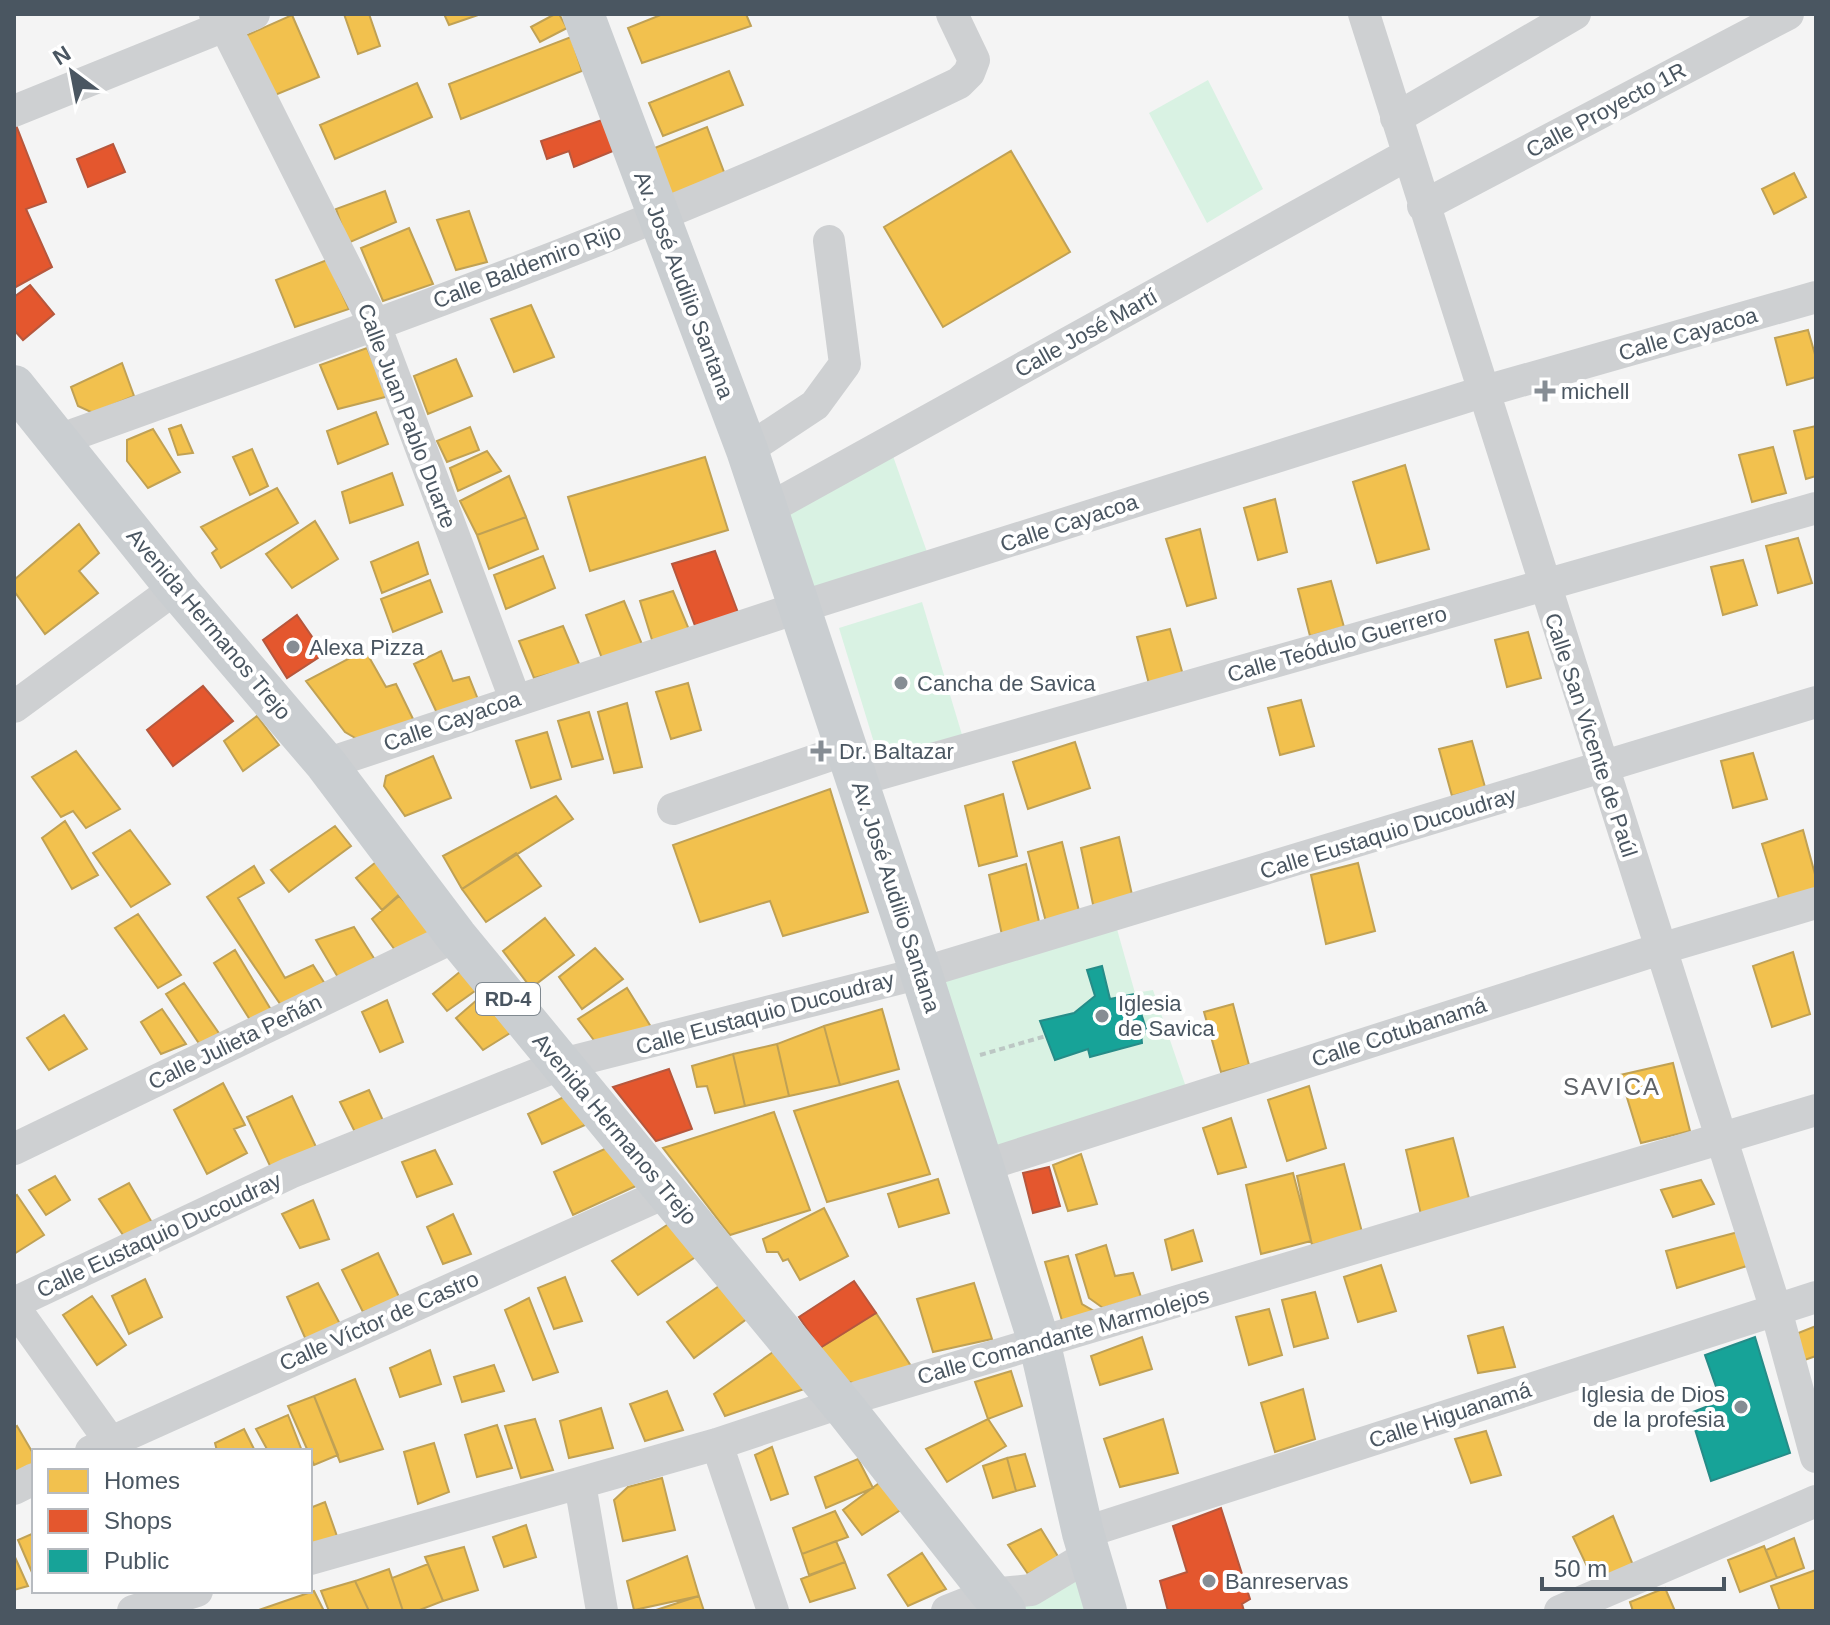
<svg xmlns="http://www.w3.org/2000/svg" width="1830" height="1625" font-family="Helvetica,sans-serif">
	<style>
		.green { fill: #d9f2e3 }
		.homes { fill: #f2c14e; stroke: #c0a154; stroke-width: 2 }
		.shops { fill: #e4572e; stroke: #b6573d; stroke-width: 2 }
		.public { fill: #17a398; stroke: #268c88; stroke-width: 2 }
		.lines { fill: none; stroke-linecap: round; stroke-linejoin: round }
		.path { stroke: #bcc7c4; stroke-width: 4; stroke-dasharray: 6 4; stroke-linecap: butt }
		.minor { stroke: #ced0d2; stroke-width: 32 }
		.major { stroke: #caced1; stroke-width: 42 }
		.poi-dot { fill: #868d94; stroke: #fff; stroke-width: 3 }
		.labels { text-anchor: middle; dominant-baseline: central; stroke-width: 8; stroke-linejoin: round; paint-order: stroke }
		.shield { fill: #fff; stroke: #808990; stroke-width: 2 }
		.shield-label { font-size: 20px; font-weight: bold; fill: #4a5661 }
		.street-label { font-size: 22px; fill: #4a5661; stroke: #fff }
		.poi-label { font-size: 22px; fill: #4a5661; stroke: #fff; text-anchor: start }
		.neighbourhood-label { font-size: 24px; letter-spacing: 2px; fill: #5f6368; stroke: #fff }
	</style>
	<rect width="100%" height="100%" fill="#f4f4f4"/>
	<path class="green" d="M1208 80 1263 189 1207 223 1149 113Z
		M888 442 932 566 797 608 766 510Z
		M922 602 963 738 879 759 839 628Z
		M1113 915 1135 993 1153 990 1190 1099 983 1166 921 973Z
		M1091 1554 1106 1611H1005Z"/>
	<path class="homes" d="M344 14H369L380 46 358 54Z
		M444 14H481L449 25Z
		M555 14H559L567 28 540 42 531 27Z
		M663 14H746L751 26 642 63 628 28Z
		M292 15 319 77 275 95 245 36Z
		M571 37 582 71 461 119 449 84Z
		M729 71 743 105 663 136 649 103Z
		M417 83 432 117 335 159 320 125Z
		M707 127 727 180 672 202 652 149Z
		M1011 151 1070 252 943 327 884 227Z
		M1794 173 1806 197 1774 214 1762 189Z
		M385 191 396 222 348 243 336 209Z
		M469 211 487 262 456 270 437 220Z
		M409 228 433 284 383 301 361 248Z
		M327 260 349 309 295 327 276 280Z
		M531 305 554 357 514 372 491 319Z
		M1808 330 1816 358V377L1787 385 1775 338Z
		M367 348 389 396 338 409 320 365Z
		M456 359 472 396 428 414 414 376Z
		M122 363 134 396 93 413 78 406 71 387Z
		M376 412 388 444 338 464 327 431Z
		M181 425 193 453 178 455 169 429Z
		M1816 426V476L1806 479 1794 431Z
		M470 427 479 450 447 462 437 441Z
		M153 429 180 472 148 488 127 461V440Z
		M1773 447 1786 493 1752 502 1739 455Z
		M252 449 268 486 250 495 233 457Z
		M487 451 501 471 458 491 450 468Z
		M705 457 728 530 590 571 568 497Z
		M1405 465 1429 549 1377 563 1353 482Z
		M392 473 403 505 350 523 342 492Z
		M509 476 526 517 477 535 460 501Z
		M277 488 298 523 221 568 212 553 217 549 201 527Z
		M1275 499 1287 552 1258 560 1244 508Z
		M526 517 538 549 489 569 477 535Z
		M315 521 338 559 292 588 266 554Z
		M79 524 99 553 79 571 98 593 45 634 14 591V580Z
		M1200 529 1216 598 1187 606 1166 539Z
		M1798 538 1812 583 1778 593 1766 546Z
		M418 542 428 574 382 593 371 562Z
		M543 556 555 588 506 609 494 575Z
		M1743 560 1757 605 1723 615 1711 567Z
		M430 580 442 612 393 632 381 599Z
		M1331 581 1344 627 1310 636 1298 589Z
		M673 591 690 632 653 643 640 601Z
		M624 601 644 649 603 661 586 615Z
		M563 626 580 666 534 678 519 641Z
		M1170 629 1183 675 1149 684 1137 637Z
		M1528 632 1541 678 1507 687 1495 640Z
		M365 650 386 687 396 684 414 721 357 739 345 732 306 681Z
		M441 651 453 681 469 677 479 702 437 713 414 664Z
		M688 683 701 730 671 739 656 692Z
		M1301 700 1314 746 1280 755 1268 708Z
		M627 703 642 767 614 773 598 712Z
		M589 712 603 759 572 767 558 721Z
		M257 716 279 745 243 771 224 741Z
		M547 732 561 779 531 788 516 741Z
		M1472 741 1485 787 1452 796 1439 749Z
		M1075 742 1090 788 1028 809 1013 762Z
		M76 751 120 809 86 828 73 811 61 817 32 777Z
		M1753 753 1767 799 1733 808 1721 761Z
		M433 756 451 798 405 816 384 786 386 776Z
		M830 789 868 912 783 936 770 901 700 922 673 845Z
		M1003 794 1017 856 979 866 965 806Z
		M556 796 573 819 462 889 443 856Z
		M65 821 98 875 72 889 42 838Z
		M335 826 351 846 289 892 271 870Z
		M130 830 170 884 131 907 93 853Z
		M1803 830 1816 878V893L1781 905 1762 844Z
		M1119 837 1133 899 1094 909 1081 848Z
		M1062 842 1080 915 1046 922 1028 852Z
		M516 853 541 886 486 922 462 889Z
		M376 862 403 891 382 910 356 878Z
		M1358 863 1375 931 1326 944 1311 875Z
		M1026 864 1040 926 1002 935 989 875Z
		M254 866 264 883 238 898 285 978 313 965 325 984 285 1011 207 897Z
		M399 896 431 927 426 940 398 954 372 919Z
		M138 914 181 975 158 988 115 928Z
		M545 918 574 955 531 988 503 951Z
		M354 927 377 963 339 979 316 940Z
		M595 948 623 979 582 1009 559 977Z
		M235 950 273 1013 252 1023 214 963Z
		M1793 952 1810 1014 1772 1027 1753 966Z
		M462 970 479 988 447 1011 433 994Z
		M184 983 223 1039 202 1048 166 994Z
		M627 988 656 1035 599 1047 578 1019Z
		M485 993 515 1030 483 1050 456 1018Z
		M387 1000 403 1042 380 1052 362 1012Z
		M1233 1004 1249 1065 1221 1072 1204 1012Z
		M162 1009 186 1044 161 1054 141 1022Z
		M882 1009 899 1069 840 1085 824 1026Z
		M64 1015 87 1049 49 1070 27 1038Z
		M824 1026 840 1085 789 1096 777 1044Z
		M777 1044 789 1096 745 1106 733 1054Z
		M733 1054 745 1106 715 1113 707 1086 697 1087 692 1066Z
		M1673 1063 1690 1131 1641 1143 1620 1075Z
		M898 1081 930 1174 827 1202 794 1111Z
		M223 1083 245 1125 234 1129 247 1153 207 1174 174 1110Z
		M1309 1086 1326 1148 1287 1161 1268 1100Z
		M369 1090 385 1125 356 1134 340 1102Z
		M570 1094 585 1125 542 1144 528 1114Z
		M292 1096 317 1149 272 1170 247 1117Z
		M774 1112 810 1210 730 1235 663 1148Z
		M1231 1118 1246 1167 1218 1174 1203 1128Z
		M1453 1138 1471 1206 1422 1219 1406 1150Z
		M609 1147 638 1185 573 1215 554 1172Z
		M435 1150 452 1184 417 1197 402 1162Z
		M1081 1154 1097 1204 1068 1211 1053 1165Z
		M1344 1164 1362 1232 1312 1245 1297 1176Z
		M1293 1173 1311 1241 1261 1254 1246 1185Z
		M55 1176 70 1200 46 1215 29 1190Z
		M938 1179 949 1213 899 1227 888 1194Z
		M1701 1180 1714 1204 1673 1217 1661 1190Z
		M129 1183 154 1226 127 1241 99 1199Z
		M17 1195 44 1235 14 1254V1197Z
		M313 1200 329 1239 300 1248 282 1214Z
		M824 1208 848 1256 800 1280 788 1259 783 1261 778 1252H767L763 1239Z
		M453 1214 471 1254 443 1264 427 1227Z
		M670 1223 697 1256 638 1295 612 1261Z
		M1193 1230 1202 1261 1172 1270 1165 1240Z
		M1742 1231 1750 1265 1677 1288 1666 1251Z
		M1106 1245 1115 1276 1133 1273 1141 1297 1103 1308 1089 1298 1076 1255Z
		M378 1253 400 1299 363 1312 342 1270Z
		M1068 1256 1082 1304 1099 1314 1063 1324 1045 1262Z
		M1381 1265 1396 1311 1358 1322 1344 1277Z
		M565 1277 582 1321 554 1329 538 1288Z
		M145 1279 162 1317 129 1334 112 1296Z
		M318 1283 340 1324 306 1340 287 1297Z
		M974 1283 992 1339 933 1352 917 1299Z
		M719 1286 748 1318 694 1358 667 1322Z
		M1315 1292 1328 1338 1294 1347 1282 1300Z
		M92 1296 126 1345 97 1365 63 1315Z
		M529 1298 558 1372 533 1380 505 1310Z
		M1269 1309 1282 1355 1249 1365 1236 1317Z
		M876 1313 913 1369 863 1386 846 1381 820 1348Z
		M1816 1326V1356L1796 1363 1788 1337Z
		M1503 1327 1515 1367 1478 1373 1468 1336Z
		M1142 1337 1152 1369 1100 1385 1091 1356Z
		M430 1350 441 1384 400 1397 390 1368Z
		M773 1352 807 1388 725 1416 714 1394Z
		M494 1365 504 1391 462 1402 454 1377Z
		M1011 1371 1022 1406 988 1419 975 1382Z
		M355 1379 383 1449 340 1462 314 1396Z
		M1303 1389 1315 1439 1275 1452 1261 1403Z
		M667 1391 683 1430 645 1441 630 1404Z
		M314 1396 338 1455 314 1465 288 1406Z
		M601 1408 613 1448 569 1458 560 1421Z
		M288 1415 302 1451H268L256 1429Z
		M535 1419 553 1470 521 1478 505 1426Z
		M988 1419 1006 1446 947 1482 926 1449Z
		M1163 1419 1178 1473 1120 1487 1104 1439Z
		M497 1425 512 1468 477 1477 465 1435Z
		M17 1426 34 1455V1470L14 1478V1428Z
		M244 1429 255 1451H217L215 1443Z
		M1486 1431 1501 1475 1471 1483 1455 1439Z
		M434 1443 449 1492 418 1504 404 1452Z
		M772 1447 788 1494 771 1500 755 1455Z
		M1025 1454 1035 1486 1016 1491 1007 1458Z
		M1007 1458 1016 1491 993 1498 983 1466Z
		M858 1459 873 1488 826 1508 815 1477Z
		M662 1478 675 1530 623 1541 614 1500 628 1487Z
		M879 1483 902 1509 862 1535 843 1510Z
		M325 1502 338 1539 310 1547V1508Z
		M835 1511 848 1537 802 1554 793 1528Z
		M1613 1516 1635 1570 1596 1585 1573 1537Z
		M526 1525 536 1557 504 1567 493 1537Z
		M1041 1529 1059 1558 1028 1574 1008 1545Z
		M34 1533V1577L18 1540Z
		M1794 1538 1804 1568 1777 1578 1766 1550Z
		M836 1541 845 1562 809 1575 802 1554Z
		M1764 1546 1777 1578 1740 1592 1728 1560Z
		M464 1547 478 1590 443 1601 425 1557Z
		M922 1553 946 1589 908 1606 888 1575Z
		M14 1555 28 1586 14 1590Z
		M687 1556 699 1596 634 1610 627 1581Z
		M845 1562 855 1588 810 1602 801 1579Z
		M428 1564 443 1601 417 1611H403L392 1578Z
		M389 1569 403 1611H369L355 1581Z
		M1816 1570V1611H1780L1771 1586Z
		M355 1581 369 1611H329L321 1591Z
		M1665 1588 1675 1611H1633L1630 1602Z
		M314 1591 324 1611H256Z
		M699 1596 704 1611H653Z"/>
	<path class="shops" d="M605 119 618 149 574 167 569 151 547 159 541 141Z
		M16 125 46 202 26 209 52 267 14 288Z
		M113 144 125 172 88 187 77 159Z
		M30 285 54 314 23 340 14 330V297Z
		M715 551 740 618 697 631 672 564Z
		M297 615 324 654 287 678 263 640Z
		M203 686 233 721 173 766 147 730Z
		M669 1069 692 1129 656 1141 613 1087Z
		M1049 1167 1060 1206 1033 1213 1023 1173Z
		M854 1281 876 1313 820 1348 799 1317Z
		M1221 1508 1250 1599 1242 1604 1244 1611H1168L1160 1581 1187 1572 1173 1526Z"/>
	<path class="public" d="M1102 966 1110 999 1135 994 1147 1032 1141 1033 1142 1043 1090 1057 1088 1049 1055 1060 1040 1021 1074 1013 1095 996 1087 970Z
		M1755 1337 1790 1453 1711 1481 1690 1413 1721 1401 1705 1355Z"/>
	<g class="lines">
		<path class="path" d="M980 1055 1046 1036"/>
		<path class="minor" d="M215 14 225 26 375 325 515 699
			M1364 14 1776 1310 1816 1457
			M14 111 254 14
			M1396 118 1575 14
			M1423 206 1788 14
			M62 444 75 434C373 326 674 221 959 83L969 73 974 60 952 14
			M747 450 815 405 845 364 829 241
			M766 510 1407 155
			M14 707 176 588
			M326 764 797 608 1482 392 1816 297
			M858 780 1816 508
			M673 809 848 749
			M14 1149 456 936
			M983 1166 1660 949 1816 903
			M14 1303 290 1173 562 1064 921 973 1816 702
			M14 1307 117 1451
			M717 1444 773 1611
			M91 1451 667 1192
			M580 1484 602 1611
			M14 1489 34 1479
			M1083 1533 1816 1297
			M310 1559 717 1444 867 1394 1816 1110
			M133 1611 197 1591
			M947 1611 990 1594 1031 1590 1091 1554
			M1560 1611 1816 1501"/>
		<path class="major" d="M583 14 747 450 921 973 1040 1345 1083 1533 1106 1611
			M14 386 176 588 326 764 456 936 847 1411 1005 1611"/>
	</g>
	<g class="poi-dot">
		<path d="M1541 379h8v8h8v8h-8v8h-8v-8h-8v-8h8z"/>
		<circle cx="293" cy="647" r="8"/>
		<circle cx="901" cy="683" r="8"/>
		<path d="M817 739h8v8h8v8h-8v8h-8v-8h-8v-8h8z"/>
		<circle cx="1102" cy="1016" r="8"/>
		<circle cx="1741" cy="1407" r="8"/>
		<circle cx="1209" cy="1581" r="8"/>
	</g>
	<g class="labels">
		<rect class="shield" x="476" y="983" width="64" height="32" rx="6"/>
		<g class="shield-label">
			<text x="508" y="999">RD-4</text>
		</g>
		<g class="street-label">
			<text transform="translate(1606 110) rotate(-28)">Calle Proyecto 1R</text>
			<text transform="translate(527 266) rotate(-21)">Calle Baldemiro Rijo</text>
			<text transform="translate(684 285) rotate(69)">Av. José Audilio Santana</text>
			<text transform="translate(1086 333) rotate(-29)">Calle José Martí</text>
			<text transform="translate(1688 334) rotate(-16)">Calle Cayacoa</text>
			<text transform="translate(407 416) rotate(69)">Calle Juan Pablo Duarte</text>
			<text transform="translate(1069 523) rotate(-18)">Calle Cayacoa</text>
			<text transform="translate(209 624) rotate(50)">Avenida Hermanos Trejo</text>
			<text transform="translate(1337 644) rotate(-16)">Calle Teódulo Guerrero</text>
			<text transform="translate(452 721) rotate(-19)">Calle Cayacoa</text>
			<text transform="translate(1591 735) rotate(72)">Calle San Vicente de Paúl</text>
			<text transform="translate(1388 833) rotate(-17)">Calle Eustaquio Ducoudray</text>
			<text transform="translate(896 897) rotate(72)">Av. José Audilio Santana</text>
			<text transform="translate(765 1013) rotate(-15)">Calle Eustaquio Ducoudray</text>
			<text transform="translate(1399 1032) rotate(-18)">Calle Cotubanamá</text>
			<text transform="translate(235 1042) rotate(-26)">Calle Julieta Peñán</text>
			<text transform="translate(615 1129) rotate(50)">Avenida Hermanos Trejo</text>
			<text transform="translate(159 1235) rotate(-25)">Calle Eustaquio Ducoudray</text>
			<text transform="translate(379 1321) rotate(-24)">Calle Víctor de Castro</text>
			<text transform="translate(1063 1336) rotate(-16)">Calle Comandante Marmolejos</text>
			<text transform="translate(1450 1415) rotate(-18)">Calle Higuanamá</text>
		</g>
		<g class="poi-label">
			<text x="1561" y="391">michell</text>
			<text x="309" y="647">Alexa Pizza</text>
			<text x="917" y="683">Cancha de Savica</text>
			<text x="839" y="751">Dr. Baltazar</text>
			<text x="1118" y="1003">Iglesia<tspan x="1118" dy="25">de Savica</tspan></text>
			<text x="1725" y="1394" text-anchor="end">Iglesia de Dios<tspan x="1725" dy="25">de la profesia</tspan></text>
			<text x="1225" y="1581">Banreservas</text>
		</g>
		<g class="neighbourhood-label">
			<text x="1612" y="1086">SAVICA</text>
		</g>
	</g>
	<rect width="1830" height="1625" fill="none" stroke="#4a5661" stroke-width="32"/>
	<rect x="32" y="1449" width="280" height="144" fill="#ffffff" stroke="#b7bbc0" stroke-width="2"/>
	<rect x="48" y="1469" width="40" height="24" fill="#f2c14e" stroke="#b7bbc0" stroke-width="2"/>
	<text x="104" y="1489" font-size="24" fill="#4a5661">Homes</text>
	<rect x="48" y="1509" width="40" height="24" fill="#e4572e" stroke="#b7bbc0" stroke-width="2"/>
	<text x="104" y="1529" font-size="24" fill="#4a5661">Shops</text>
	<rect x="48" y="1549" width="40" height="24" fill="#17a398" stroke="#b7bbc0" stroke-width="2"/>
	<text x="104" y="1569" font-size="24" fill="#4a5661">Public</text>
	<g transform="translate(72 72) rotate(328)" stroke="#ffffff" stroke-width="6" paint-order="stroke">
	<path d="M0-6L14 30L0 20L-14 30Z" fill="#4a5661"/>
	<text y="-12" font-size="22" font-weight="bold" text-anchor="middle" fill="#4a5661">N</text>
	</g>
	<path d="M1542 1577v12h182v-12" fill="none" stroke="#4a5661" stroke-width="4"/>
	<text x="1554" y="1577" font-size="24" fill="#4a5661" stroke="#ffffff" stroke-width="6" paint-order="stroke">50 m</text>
</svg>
